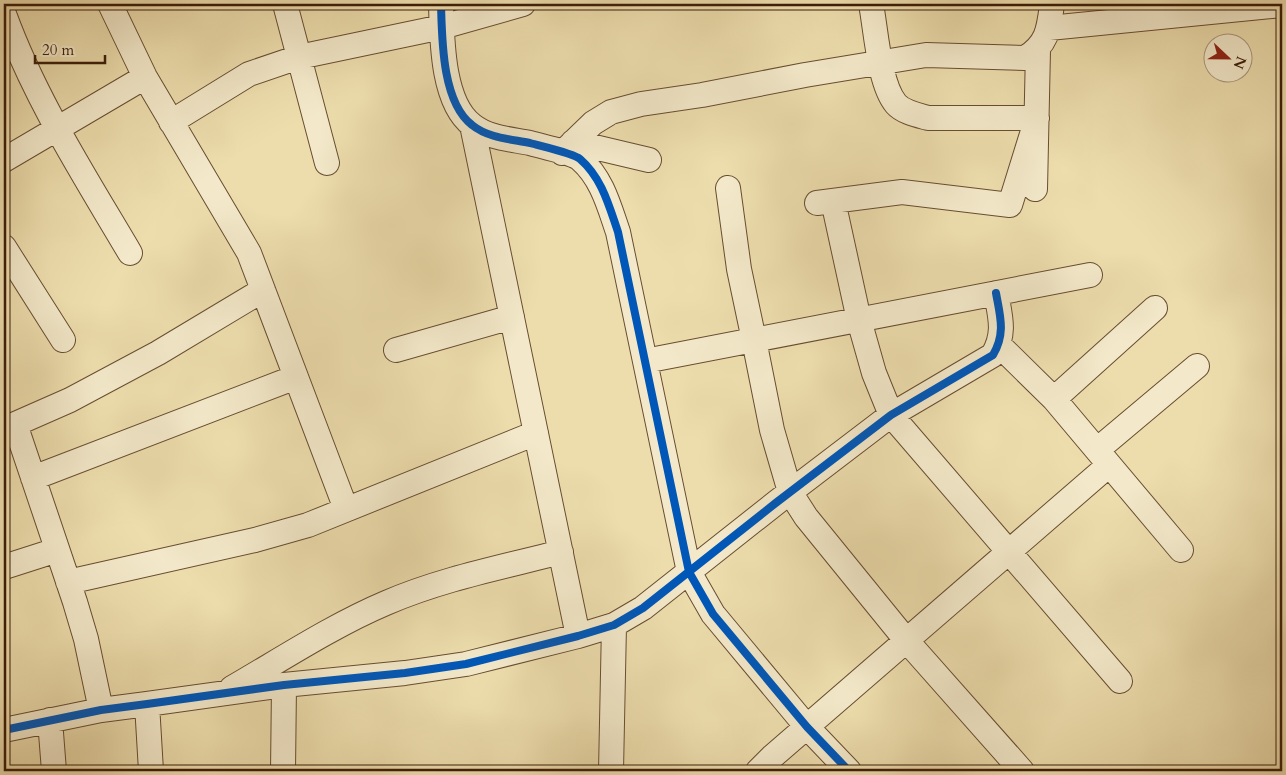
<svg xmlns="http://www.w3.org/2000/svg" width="1286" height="775" font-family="Cardo,serif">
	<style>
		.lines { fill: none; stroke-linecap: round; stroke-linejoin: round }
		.minor-casing { stroke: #684d31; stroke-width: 26 }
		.minor { stroke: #f3e9ca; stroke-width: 24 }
		.cycleway-casing { stroke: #f3e9ca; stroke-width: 11 }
		.cycleway { stroke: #0057b8; stroke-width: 8 }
	</style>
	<rect width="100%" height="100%" fill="#edddad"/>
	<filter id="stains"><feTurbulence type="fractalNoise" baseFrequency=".004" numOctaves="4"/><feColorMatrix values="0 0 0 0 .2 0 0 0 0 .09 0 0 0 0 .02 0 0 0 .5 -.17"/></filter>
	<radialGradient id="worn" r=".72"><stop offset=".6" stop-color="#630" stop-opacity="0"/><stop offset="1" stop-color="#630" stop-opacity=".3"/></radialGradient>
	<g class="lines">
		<g class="minor-casing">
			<path id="minor" d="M110 4 145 77 249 253 346 509
				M285 4 327 163
				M441 4C442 39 442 102 472 125 488 138 510 139 530 143 540 146 573 153 580 159 602 178 609 206 618 232L689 572 713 614 807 727 849 771
				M4 14C35 99 84 175 130 253
				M1049 28 1282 5
				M171 122 249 74 299 57 442 27 523 4
				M472 125 578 636
				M573 142 649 160
				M562 153 593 123 611 112 641 104 702 95 805 75 926 55 1025 58C1048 44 1049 28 1052 4
				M4 160 145 77
				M728 188 739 269 754 340 772 430 790 492 806 517 906 640 1022 771
				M1035 189 1038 50
				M817 203 902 192 1010 205 1037 118H928C917 115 903 112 896 104 879 84 876 30 871 4
				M835 210 859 320 874 373 891 415 1120 681
				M4 247 63 340
				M999 345 1054 399 1181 550
				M396 350 512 317
				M645 361 1090 275
				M1054 399 1155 308
				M15 424 75 602 86 639 101 710
				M4 429 70 400 158 353 263 290
				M1097 450 1197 366
				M33 478 296 377
				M4 567 57 550
				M68 582 255 540 308 525 536 433
				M232 688C282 659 334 625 386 603 441 579 503 567 561 552
				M147 704 151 771
				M50 720 54 771
				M4 730 101 710 147 704 284 685 405 673 466 664 578 636 614 625 643 608 777 502 891 415 993 355C1006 333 1000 316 996 293
				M283 771 284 685
				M611 771 614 625
				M758 771 773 756 1109 465"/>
		</g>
		<use href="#minor" class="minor"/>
		<g class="cycleway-casing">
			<path id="cycleway" d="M441 4C442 39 442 102 472 125 488 138 510 139 530 143 540 146 573 153 580 159 602 178 609 206 618 232L689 572 713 614 807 727 849 771
				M4 730 101 710 147 704 284 685 405 673 466 664 578 636 614 625 643 608 777 502 891 415 993 355C1006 333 1000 316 996 293"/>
		</g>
		<use href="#cycleway" class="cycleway"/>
	</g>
	<rect width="1286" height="775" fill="none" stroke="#edddad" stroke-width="20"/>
	<rect x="5" y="5" width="1276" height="765" fill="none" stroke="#3c1d08" stroke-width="2.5"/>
	<rect x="10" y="10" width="1266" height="755" fill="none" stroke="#3c1d08"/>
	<g transform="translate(1228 58) rotate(112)"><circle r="24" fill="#f3e9ca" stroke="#aa977c"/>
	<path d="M0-4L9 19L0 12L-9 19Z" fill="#8f2418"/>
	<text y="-8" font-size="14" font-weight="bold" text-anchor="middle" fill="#3c1d08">N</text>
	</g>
	<path d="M35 55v8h70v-8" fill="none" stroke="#3c1d08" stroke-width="2.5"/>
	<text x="42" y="55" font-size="15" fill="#3c1d08" stroke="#f3e9ca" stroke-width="4" paint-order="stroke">20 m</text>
	<rect width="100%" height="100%" filter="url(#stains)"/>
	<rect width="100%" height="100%" fill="url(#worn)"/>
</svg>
